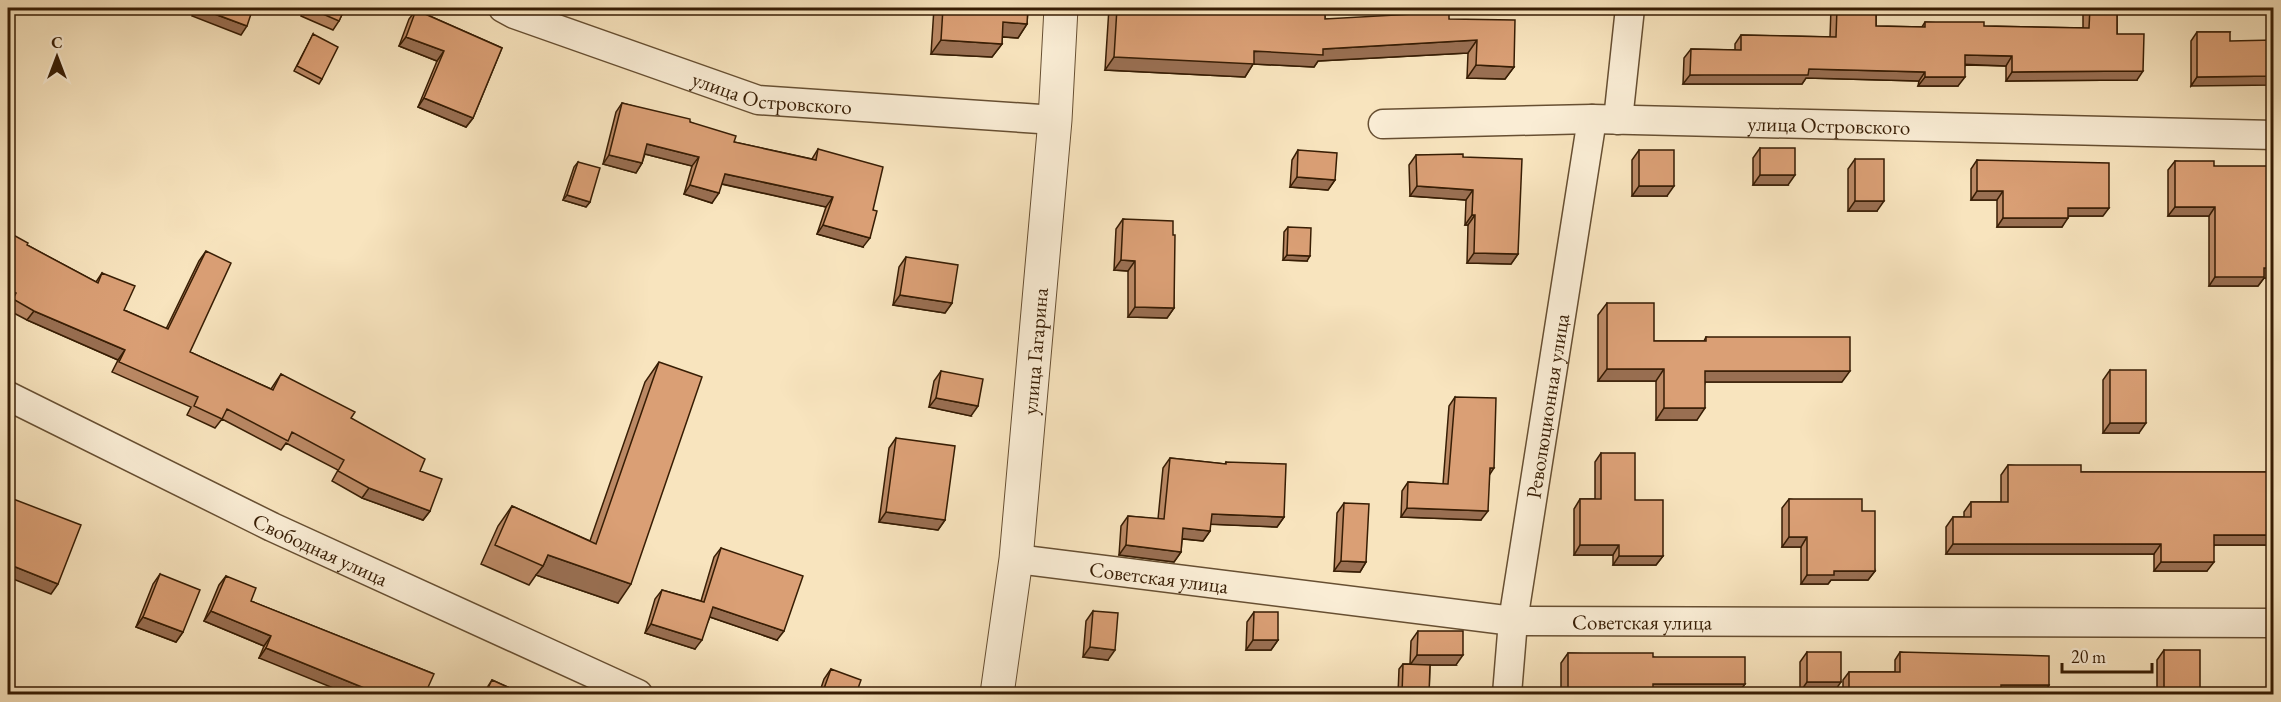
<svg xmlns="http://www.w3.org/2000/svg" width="2281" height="702" font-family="'EB Garamond',serif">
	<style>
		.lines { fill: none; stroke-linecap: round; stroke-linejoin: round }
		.minor-casing { stroke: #674f32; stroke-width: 31 }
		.tertiary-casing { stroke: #674f32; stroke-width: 35 }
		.minor { stroke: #faedd5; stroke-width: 28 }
		.tertiary { stroke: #faedd5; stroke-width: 33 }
		.wall { fill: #bb8965; stroke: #371d04; stroke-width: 1.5 }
		.shaded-wall { fill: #996f52; stroke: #371d04; stroke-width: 1.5 }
		.building { fill: #da9f75; stroke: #371d04; stroke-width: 1.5 }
		.labels { text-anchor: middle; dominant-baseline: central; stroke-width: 4.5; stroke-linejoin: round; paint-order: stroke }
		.street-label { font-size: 21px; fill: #371d04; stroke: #faedd5 }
	</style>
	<rect width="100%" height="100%" fill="#f8e4be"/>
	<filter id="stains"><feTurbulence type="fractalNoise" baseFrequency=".00333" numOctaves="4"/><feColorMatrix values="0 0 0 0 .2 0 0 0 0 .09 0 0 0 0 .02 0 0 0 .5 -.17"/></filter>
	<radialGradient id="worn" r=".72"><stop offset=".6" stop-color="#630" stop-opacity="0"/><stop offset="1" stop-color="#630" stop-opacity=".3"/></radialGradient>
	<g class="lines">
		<g class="minor-casing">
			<g id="minor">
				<path id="s1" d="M503 8 514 14 758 100 1055 120"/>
				<path d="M1618 120 1630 8"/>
				<path id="s2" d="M1383 124 1592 119 2274 135"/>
				<path id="s3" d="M8 396 272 527 638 694"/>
				<path id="s4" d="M1016 559 1513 621 2274 623"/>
				<path id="s5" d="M1507 694 1513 621 1592 119"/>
			</g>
		</g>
		<g class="tertiary-casing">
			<g id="tertiary">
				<path id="s6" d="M997 694 1016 559 1055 120 1061 8"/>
			</g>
		</g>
		<use href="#minor" class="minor"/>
		<use href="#tertiary" class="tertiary"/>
	</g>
	<path class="wall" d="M304 8H345L339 21 333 30 301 16Z
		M934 8H1028L1027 24 1018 38 1002 37V44L992 57 931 54Z
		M1109 8H1325V19H1449L1514 67 1505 79 1467 78 1468 53 1318 61 1314 67 1253 64 1245 77 1105 70Z
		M1831 8H1876V26L1922 27 1925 22 1984 26 2083 28V8H2117V34L2137 80 2006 81V66L1965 65 1958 86H1918L1919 81 1806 78 1802 84H1683L1684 58 1691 49 1735 50V44L1741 35 1830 37Z
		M416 10 502 48 473 118 466 127 418 107 437 61 399 46 409 19Z
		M2197 32H2230L2191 86V41Z
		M313 34 322 79 319 84 294 71 310 40Z
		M622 103 690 122 734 142 812 159 818 149 863 247 817 234 826 207 721 184 712 203 684 194 692 166 645 154 642 163 636 173 603 164 616 112Z
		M1760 148 1788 185H1753V158Z
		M1298 150 1335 180 1328 190 1290 187 1292 160Z
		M1639 150 1667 196H1632V160Z
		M1416 155 1463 157 1518 254 1511 264 1467 263 1468 225H1465L1466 200 1410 196 1409 165Z
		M1855 159 1877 211H1848V169Z
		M1977 160 2103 216H2068L2062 227H1997V200H1971V169Z
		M2175 161 2214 166 2274 278H2264L2258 286H2209V216H2168V170Z
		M578 162 590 202 586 207 563 200 574 167Z
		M1123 219 1173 235 1174 308 1167 318 1128 317V271L1114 270 1116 229Z
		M1288 227 1307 261 1283 260 1284 232Z
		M8 232 27 245 96 282 102 273 124 310 166 329 199 261 206 251 190 352 271 389 281 374 351 418 420 471 430 511 423 520 362 498 332 481 338 470 286 443 281 450 222 419 215 428 187 415 191 407 112 372 118 360 27 320 8 310V306L9 303 8 302Z
		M906 257 952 303 945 313 893 305 899 267Z
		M1607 303 1654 341H1704L1706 337 1842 382H1705L1697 420H1656V381H1598V315Z
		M659 362 618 603 536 575 529 585 481 564 498 526 512 506 590 541 645 382Z
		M2110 370 2139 433H2103V380Z
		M941 371 971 416 929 407 934 381Z
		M1455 397 1489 476 1481 520 1401 517 1402 491 1408 482 1443 484 1449 406Z
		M896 438 945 520 938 530 879 522 889 448Z
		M1601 453 1635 500 1663 556 1656 565H1613V555H1574V509L1580 499H1595V462Z
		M1170 458 1225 464 1226 462 1284 517 1277 527 1210 524V531L1203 541 1182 539 1181 552 1174 562 1119 555 1121 526 1128 516 1158 519 1163 468Z
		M2008 465 2081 472H2274V541L2271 545H2214L2207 571H2154V554H1946V527L1953 517H1964V512L1971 502H2001V475Z
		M1789 499 1862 511 1875 571 1868 580H1831L1828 584H1801V547H1782V508Z
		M1344 503 1366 562 1360 572 1334 571 1337 513Z
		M721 548 777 640 710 617 695 649 645 633 655 599 662 590 701 601 714 557Z
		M160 574 183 632 176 642 136 627 153 584Z
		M226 576 251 601 434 674 259 658 264 646 204 621 219 585Z
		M1093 611 1108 660 1083 657 1086 621Z
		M1254 612 1278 640 1271 650H1246L1247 622Z
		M1418 631 1456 665H1430L1429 694H1398L1399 669 1403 664H1410L1411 641Z
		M2164 650 2200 694H2157V660Z
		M1807 652 1834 692H1800V662Z
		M1900 652 2049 685 2044 694H1843V680L1849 672H1895V660Z
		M1568 653 1653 657 1745 684 1738 693 1561 694V663Z
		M831 669 856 694H819L824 679Z
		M492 680 523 694H483Z"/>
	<path class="shaded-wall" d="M198 8 247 26 241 35 192 16Z
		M1681 8H1745L1741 14 1677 13Z
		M1003 22 1027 24 1018 38 993 36Z
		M406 37 444 51 437 61 399 46Z
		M941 40 1002 44 992 57 931 54Z
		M1477 40 1468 53 1318 61 1314 67 1253 64 1245 77 1105 70 1114 57 1323 49Z
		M1965 55 2012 56 2006 66 1958 64Z
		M1476 65 1514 67 1505 79 1467 78Z
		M1809 69 1925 72 1919 81 1806 78 1802 84H1683L1690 75Z
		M2143 71 2137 80 2006 81 2012 72Z
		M2274 76V85L2191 86 2197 77Z
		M1925 77H1965L1958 86H1918Z
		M424 98 473 118 466 127 418 107Z
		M647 144 699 157 692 166 641 153Z
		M609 155 642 163 636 173 603 164Z
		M725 174 833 197 826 207 718 183Z
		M1760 175H1795L1788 185H1753Z
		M1297 177 1335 180 1328 190 1290 187Z
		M690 185 719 193 712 203 684 194Z
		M1417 186 1473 190 1466 200 1410 196Z
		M1639 186H1674L1667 196H1632Z
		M1977 191H2003L1997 200H1971Z
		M567 195 590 202 586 207 563 200Z
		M1855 201H1884L1877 211H1848Z
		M2175 207H2215L2209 216H2168Z
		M2068 208H2109L2103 216H2062Z
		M1472 215H1475L1468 225H1465Z
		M2003 218H2068L2062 227H1997Z
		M823 225 870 238 863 247 817 234Z
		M1474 253 1518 254 1511 264 1467 263Z
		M1287 255 1310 256 1307 261 1283 260Z
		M1121 260 1135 261 1128 271 1114 270Z
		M2264 268H2274V278H2264L2258 286H2209L2215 277Z
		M900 295 952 303 945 313 893 305Z
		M1135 307 1174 308 1167 318 1128 317Z
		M34 311 125 350 118 360 27 320Z
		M1607 369H1664L1656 381H1598Z
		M1705 371H1850L1842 382H1697Z
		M936 398 978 406 971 416 929 407Z
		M1664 408H1705L1697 420H1656Z
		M2110 423H2146L2139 433H2103Z
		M1490 468H1494L1488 477Z
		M369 488 430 511 423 520 362 498Z
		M1407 508 1488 511 1481 520 1401 517Z
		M886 512 945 520 938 530 879 522Z
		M1212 514 1284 517 1277 527 1205 524Z
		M1183 528 1210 531 1203 541 1176 538Z
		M2214 535H2274V541L2271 545H2207Z
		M1789 537H1807L1801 547H1782Z
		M1953 544H2161L2154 554H1946Z
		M1126 545 1181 552 1174 562 1119 555Z
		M1580 545H1619L1613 555H1574Z
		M548 555 631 584 618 603 536 575 543 566Z
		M1619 556H1663L1656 565H1613Z
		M1341 561 1366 562 1360 572 1334 571Z
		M2161 562H2214L2207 571H2154Z
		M8 564 58 584 51 594 8 577Z
		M1834 571H1875L1868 580H1831L1828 584H1801L1807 575Z
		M713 607 784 631 777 640 707 616Z
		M211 611 271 636 264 646 204 621Z
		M143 617 183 632 176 642 136 627Z
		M651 624 702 640 695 649 645 633Z
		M1253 640H1278L1271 650H1246Z
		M1090 647 1115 650 1108 660 1083 657Z
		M266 648 379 694H348L259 658Z
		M1417 655H1463L1456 665H1410Z
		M1807 682H1841L1834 692H1800Z
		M1653 684H1745L1738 693H1646Z
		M2001 685H2049L2044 694H1995Z"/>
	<path class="building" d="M199 8H253L247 26Z
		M309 8H345L339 21Z
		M943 8H1028L1027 24 1003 22 1002 44 941 40Z
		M1117 8H1325V19L1449 12V19L1515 20 1514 67 1476 65 1477 40 1323 49V55L1254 51V64L1114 57Z
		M1837 8H1876V26L1925 27V22H1984V26L2089 28 2090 8H2117V34H2144L2143 71 2012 72V56L1965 55V77H1925V72L1809 69 1808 75H1690L1691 49 1741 50V35L1836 37Z
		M416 10 502 48 473 118 424 98 444 51 406 37Z
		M2197 32H2230V41L2274 40V76L2197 77Z
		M313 34 338 47 322 79 297 66Z
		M622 103 690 119V122L736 136 734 142 816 160 818 149 883 167 873 210 877 211 870 238 823 225 833 197 725 174 719 193 690 185 699 157 647 144 642 163 609 155Z
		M1760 148H1795V175H1760Z
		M1298 150 1337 153 1335 180 1297 177Z
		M1639 150H1674V186H1639Z
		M1463 154V157L1522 159 1518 254 1474 253 1475 215H1472L1473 190 1417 186 1416 155Z
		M1855 159H1884V201H1855Z
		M1977 160 2109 163V208H2068V218H2003V191H1977Z
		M2175 161H2214V166H2274V268H2264V277H2215V207H2175Z
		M578 162 600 168 590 202 567 195Z
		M1123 219 1173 221V235H1175L1174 308 1135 307V261L1121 260Z
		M1288 227 1311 228 1310 256 1287 255Z
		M8 232 28 243 27 245 98 283 102 273 135 286 124 310 168 329 206 251 231 263 190 352 273 390 281 374 355 412 351 418 425 459 420 471 442 479 430 511 369 488 338 471 344 460 292 432 288 441 227 409 222 419 194 406 198 397 119 362 125 350 34 311 13 299 16 293 8 289Z
		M906 257 958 265 952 303 900 295Z
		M1607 303H1654V341H1706V337H1850V371H1705V408H1664V369H1607Z
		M659 362 702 377 631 584 548 555 543 566 495 545 512 506 596 544Z
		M2110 370H2146V423H2110Z
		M941 371 983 379 978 406 936 398Z
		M1455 397 1496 398 1494 468H1490L1488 511 1407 508 1408 482 1448 484Z
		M896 438 955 446 945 520 886 512Z
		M1601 453H1635V500H1663V556H1619V545H1580V499H1601Z
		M1170 458 1226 464V462L1286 464 1284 517 1212 514 1210 531 1183 528 1181 552 1126 545 1128 516 1164 519Z
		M2008 465H2081V472H2274V535H2214V562H2161V544H1953V517H1971V502H2008Z
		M8 497 81 525 58 584 8 564Z
		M1789 499H1862V511H1875V571H1834V575H1807V537H1789Z
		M1344 503 1369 504 1366 562 1341 561Z
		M721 548 803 576 784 631 713 607 702 640 651 624 662 590 704 602Z
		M160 574 200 590 183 632 143 617Z
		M226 576 256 588 251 601 434 674 425 694H379L266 648 271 636 211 611Z
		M1093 611 1118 613 1115 650 1090 647Z
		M1254 612H1278V640H1253Z
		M1418 631H1463V655H1417Z
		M2164 650H2200V694H2164Z
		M1807 652H1841V682H1807Z
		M1900 652 2049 656V685H2001V694H1849V672H1900Z
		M1568 653H1653V657H1745V684H1653V694H1568Z
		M1403 664 1430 665 1429 694H1402Z
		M831 669 861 680 856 694H822Z
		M492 680 523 694H485Z
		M112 690 128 694H111Z"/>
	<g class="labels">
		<g class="street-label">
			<text stroke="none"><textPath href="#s1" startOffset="284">улица Островского</textPath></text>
			<text stroke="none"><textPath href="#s2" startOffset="446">улица Островского</textPath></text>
			<text stroke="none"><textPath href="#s6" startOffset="345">улица Гагарина</textPath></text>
			<text stroke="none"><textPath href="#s5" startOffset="291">Революционная улица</textPath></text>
			<text stroke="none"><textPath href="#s3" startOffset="348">Свободная улица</textPath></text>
			<text stroke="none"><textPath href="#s4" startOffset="144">Советская улица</textPath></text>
			<text stroke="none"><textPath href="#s4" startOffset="630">Советская улица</textPath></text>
		</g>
	</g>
	<rect width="2281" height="702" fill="none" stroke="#f8e4be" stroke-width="30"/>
	<rect x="9" y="9" width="2263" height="684" fill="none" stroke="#371d04" stroke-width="3"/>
	<rect x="15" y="15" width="2251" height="672" fill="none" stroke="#371d04" stroke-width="1.5"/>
	<g transform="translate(57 57)" stroke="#faedd5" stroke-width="4.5" paint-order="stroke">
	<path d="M0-4.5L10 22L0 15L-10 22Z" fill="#371d04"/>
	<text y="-9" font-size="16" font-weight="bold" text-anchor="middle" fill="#371d04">С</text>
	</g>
	<path d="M2062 663v9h90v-9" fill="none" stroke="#371d04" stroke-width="3"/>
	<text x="2071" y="663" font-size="18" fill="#371d04" stroke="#faedd5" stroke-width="4.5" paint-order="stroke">20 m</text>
	<rect width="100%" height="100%" filter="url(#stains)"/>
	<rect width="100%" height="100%" fill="url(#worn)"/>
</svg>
